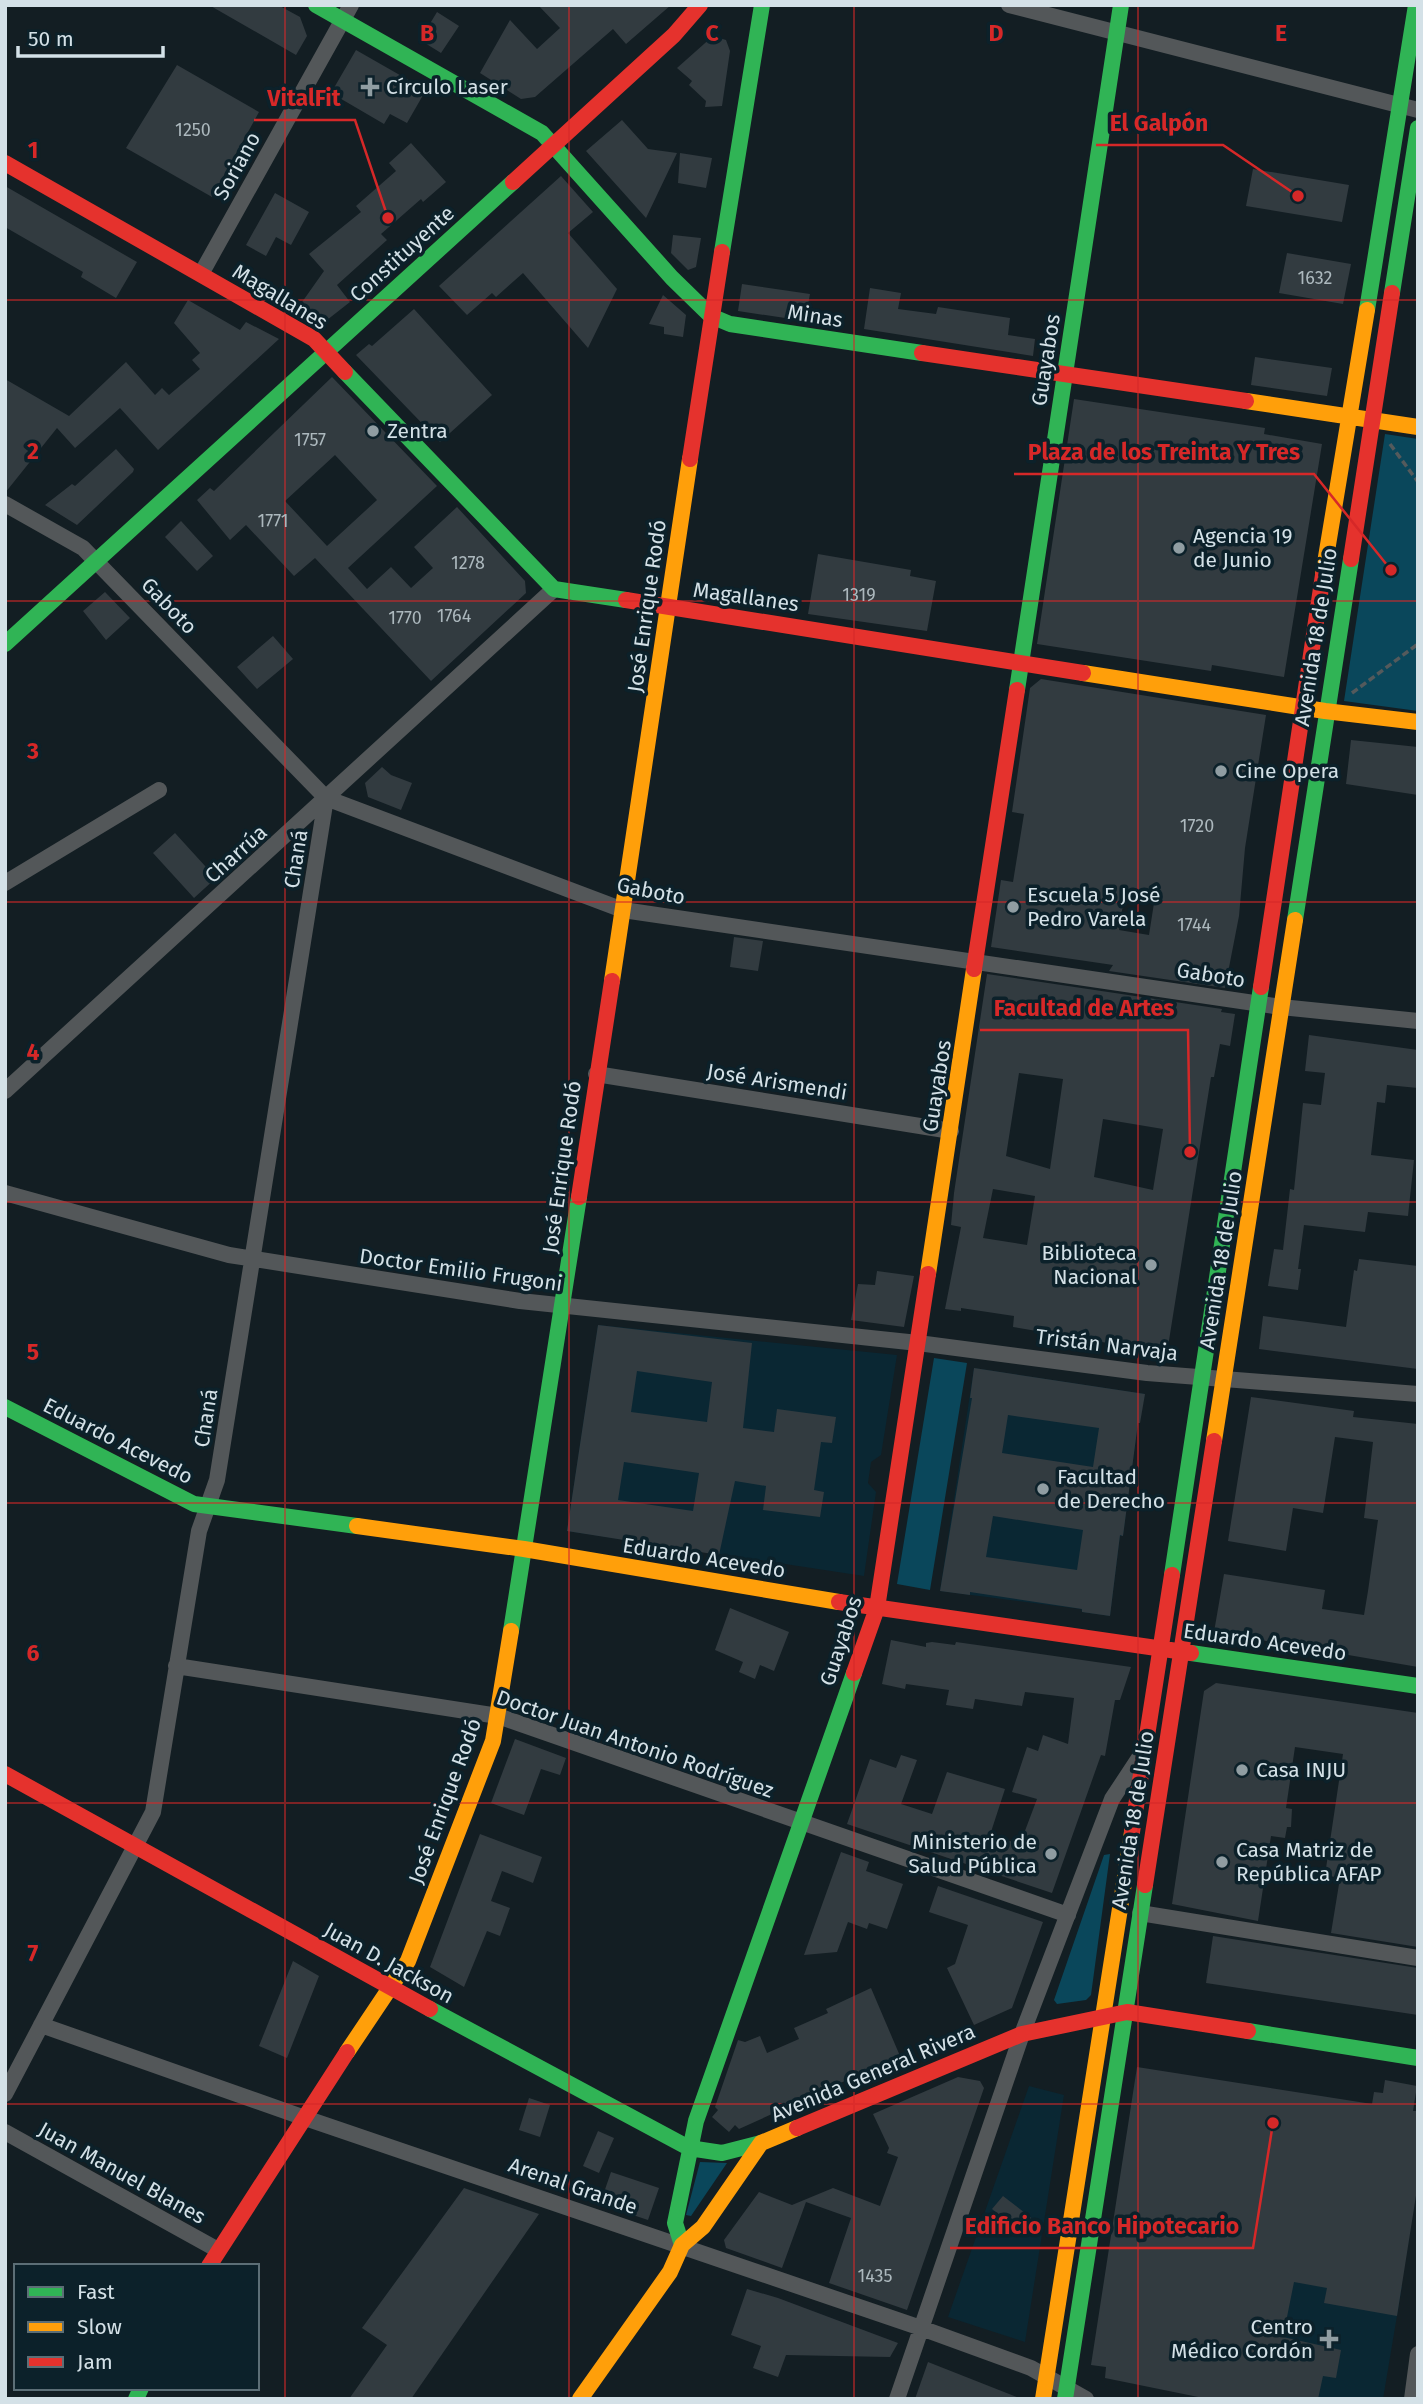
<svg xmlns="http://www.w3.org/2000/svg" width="1423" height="2404" font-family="'Fira Sans',sans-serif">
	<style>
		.built { fill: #0a2733 }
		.green { fill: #0a475b }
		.building { fill: #323b40; fill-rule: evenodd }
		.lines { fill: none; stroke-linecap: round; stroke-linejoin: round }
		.path { stroke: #545a5c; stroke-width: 3.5; stroke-dasharray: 7 3.5; stroke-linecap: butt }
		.street { stroke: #535759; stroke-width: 16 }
		.fast { stroke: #30b455; stroke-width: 16 }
		.slow { stroke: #ff9f0a; stroke-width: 16 }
		.jam { stroke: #e5322d; stroke-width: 16 }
		.grid { fill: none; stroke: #d62828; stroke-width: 2; stroke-opacity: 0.55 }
		.poi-dot { fill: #909da2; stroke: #0c212a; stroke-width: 2.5 }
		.labels { text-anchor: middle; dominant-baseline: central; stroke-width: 7; stroke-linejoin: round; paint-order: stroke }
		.number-label { font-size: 18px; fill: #acb8bd }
		.poi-label { font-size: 21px; fill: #d4e1e7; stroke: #0c212a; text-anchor: start }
		.street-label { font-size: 21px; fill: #d4e1e7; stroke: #0c212a }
		.grid-label { font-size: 23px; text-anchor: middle; font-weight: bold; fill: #d62828; stroke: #0c212a; stroke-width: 7; stroke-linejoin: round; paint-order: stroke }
		.leader { fill: none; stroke: #d62828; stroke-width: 2.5 }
		.callout-dot { fill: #d62828; stroke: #0c212a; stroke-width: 2.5 }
		.callout-label { font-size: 23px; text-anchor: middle; font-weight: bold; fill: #d62828; stroke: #0c212a; stroke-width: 7; stroke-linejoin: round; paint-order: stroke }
	</style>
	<rect width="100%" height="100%" fill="#131e23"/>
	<path class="built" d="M598 1325 897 1355 881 1455 871 1462 868 1483 876 1492 864 1576 567 1531Z
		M974 1368 1145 1394 1138 1423 1123 1536H1120L1110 1616 1082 1612 1081 1609 940 1591Z
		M1029 2086 1064 2095 1025 2342 948 2317Z
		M1276 2266 1402 2286 1383 2399H1256Z"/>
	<path class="green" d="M1385 434 1418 439V711L1344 701Z
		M934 1358 967 1363 930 1590 897 1584Z
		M1110 1854 1091 1995 1086 2000 1057 2004 1054 2000 1104 1855Z
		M700 2162 727 2163 691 2216 686 2215Z"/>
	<path class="building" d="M209 5H278L300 17 307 36 296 55Z
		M538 5H671L626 44 613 29 535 97 521 99 480 73 510 20 537 49 560 28Z
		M437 12 459 26 441 53 420 40Z
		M713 36 726 40 730 51 722 106 705 107 706 101 689 85 692 81 677 68Z
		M356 50 426 90 407 123 390 114 384 124 331 93Z
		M177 65 259 112 212 197 126 148Z
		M622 120 648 149 677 153 646 218 586 151Z
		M411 143 446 182 423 202 421 199 381 234 387 240 337 285 350 302 327 320 300 305 324 271 309 254 361 212 356 206 396 171 389 163Z
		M680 153 712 158 706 188 678 183Z
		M1253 169 1349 185 1342 222 1246 206Z
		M561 176 593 212 568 233 617 289 588 348 523 273 496 297 492 293 467 315 439 286Z
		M5 186 137 262 116 298 81 277 83 272 5 227Z
		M275 193 309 212 291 245 276 237 266 256 246 245Z
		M673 235 701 238 696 267 688 270 671 253Z
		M1287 253 1351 264 1343 304 1279 293Z
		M742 284 810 294 805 321 738 311Z
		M870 288 901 293 898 309 936 314 938 307 1010 318 1008 335 1035 339 1033 356 864 329Z
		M663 295 686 315 683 337 664 334V327L649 324Z
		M188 300 240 330 246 322 279 339 158 450 120 408 75 448 57 428 5 493V379L69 416 126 362 155 395 162 388 169 395 200 369 192 360 200 353 174 323Z
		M414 309 492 395 440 442 356 355 369 344 372 346Z
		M1255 357 1332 368 1327 396 1251 385Z
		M332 377 437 486 348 568 367 589 391 567 411 588 433 568 414 547 457 507 525 581 526 593 431 681 315 558 294 576 246 525 230 540 197 500 210 488 214 491ZM335 455 377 500 327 546 285 501Z
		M1074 399 1265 428 1264 434 1322 444 1284 677 1212 665 1211 671 1037 644Z
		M116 449 134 469 133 472 77 525 45 505 72 484 75 486Z
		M181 521 213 556 197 571 165 537Z
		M818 554 911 570 910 576 936 581 927 631 808 614Z
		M105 592 130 618 106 640 83 611Z
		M273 636 293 659 257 689 237 667Z
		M1041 679 1266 715 1245 848 1239 916 1225 988 1109 971 1113 965 991 947 1001 880 1013 882 1024 814 1012 812 1030 688ZM1124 898 1154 903 1149 935 1119 930Z
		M1351 740 1418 747V795L1346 784Z
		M382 767 391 775 412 783 401 810 368 797 365 783Z
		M175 833 216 878 194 898 153 853Z
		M734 937 763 941 758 971 730 967Z
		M987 974 1222 1009 1221 1012 1235 1014 1230 1046 1220 1044 1214 1077H1211L1167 1353 1013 1327 1014 1316 961 1308V1311L945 1309 961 1227 951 1225 954 1193ZM1019 1073 1063 1079 1050 1169 1006 1156ZM1103 1119 1163 1129 1153 1190 1094 1177ZM993 1189 1035 1196 1027 1245 983 1238Z
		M1309 1035 1418 1050V1088L1387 1085 1385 1103 1377 1102 1371 1155 1414 1160 1408 1216 1368 1212 1365 1232 1304 1225 1298 1269H1301L1298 1290 1268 1286 1274 1249 1283 1250 1290 1189 1294 1190 1303 1103 1321 1105 1325 1073 1305 1071Z
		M1359 1259 1418 1266V1369L1259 1349 1263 1316 1346 1327 1354 1270 1357 1271Z
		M877 1271 914 1276 904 1327 851 1320 858 1284 875 1285Z
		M598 1325 752 1343 743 1428 774 1432 777 1409 836 1417 832 1443 821 1442 814 1490 824 1492 820 1517 763 1510 766 1486 735 1481 719 1555 567 1531ZM637 1371 712 1382 707 1422 631 1412ZM624 1462 699 1473 693 1511 618 1500Z
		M974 1368 1145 1394 1140 1423H1138L1123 1536 1120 1535 1110 1616 1082 1612V1609L970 1592V1595L940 1591 972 1398H970ZM1008 1415 1099 1428 1093 1467 1002 1453ZM993 1516 1083 1530 1077 1570 986 1557Z
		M1251 1397 1354 1411 1353 1417 1418 1424V1667L1214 1632 1224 1574 1325 1590 1322 1609 1364 1615 1368 1591 1378 1520 1364 1518 1373 1442 1335 1437 1323 1513 1293 1508 1286 1551 1228 1541Z
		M730 1608 789 1632 774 1671 760 1665 755 1679 739 1672 743 1662 715 1650Z
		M891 1640 926 1647V1643L932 1642 955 1645 956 1642 1131 1667 1120 1700H1115L1105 1756 1101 1755 1052 1893 847 1824 870 1759 896 1768 901 1755 917 1760 901 1804 932 1814 947 1772 1005 1789 990 1835 1020 1844 1037 1799 1012 1792 1027 1747 1038 1751 1043 1735 1068 1744 1074 1698 1025 1692 1022 1706 975 1699 973 1709 946 1705 949 1690 906 1684 905 1689 882 1684Z
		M1216 1683 1418 1713V1947L1331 1933 1340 1878 1325 1875 1343 1754 1295 1747 1286 1808 1292 1809 1291 1827H1287L1285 1838 1271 1836 1258 1921 1172 1904 1204 1691Z
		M515 1739 566 1758 560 1775 541 1769 524 1815 491 1803Z
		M480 1834 542 1857 533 1883 502 1871 491 1901 510 1908 500 1936 487 1931 464 1987 430 1967Z
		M841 1852 869 1862 866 1871 903 1884 887 1929 869 1923 867 1929 848 1922 837 1952 804 1955Z
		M938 1886 1043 1922 1012 2008 974 2025 947 1968 955 1964 968 1925 929 1912Z
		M1213 1936 1418 1968V2015L1206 1983Z
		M293 1961 319 1976 287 2058 259 2046Z
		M871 1988 900 2056 739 2129 735 2125 729 2132 712 2117 718 2110 715 2107 738 2040 745 2042 760 2036 767 2053 799 2039 794 2028 828 2013 826 2009Z
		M1137 2067 1372 2104 1374 2092 1383 2093 1385 2080 1417 2086 1413 2111H1418V2183L1397 2316 1324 2303 1327 2288 1294 2282 1283 2337 1341 2350 1336 2378 1323 2376 1318 2399H1208L1105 2378 1106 2367 1091 2365Z
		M958 2077 980 2081 984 2088 907 2310 829 2283 851 2218 806 2202 782 2268 726 2248 724 2240 759 2192 792 2205 833 2188 880 2206 898 2157 887 2153 889 2148 873 2114Z
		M529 2098 550 2105 540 2137 519 2130Z
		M598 2131 614 2138 599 2173 583 2166Z
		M611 2172 659 2188 648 2220 600 2204Z
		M464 2188 539 2214 411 2399H349L387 2345 362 2328Z
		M1003 2196 1034 2220 1023 2234 992 2209Z
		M747 2289 778 2298 898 2343 890 2357 786 2355 778 2377 753 2368 761 2346 731 2335Z
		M928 2362 1019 2398V2399H915Z"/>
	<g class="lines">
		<path class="path" d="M1390 444 1418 482
			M1352 693 1418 644"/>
		<path class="street" d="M1009 5 1418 110
			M201 274 351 5
			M5 504 83 548 326 798 623 910 1281 1007 1418 1021
			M5 883 159 790
			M596 1074 951 1131
			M5 1091 554 589
			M5 1193 229 1255 520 1301 918 1343 1147 1373 1418 1394
			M176 1666 498 1716 1068 1915
			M1140 1913 1418 1958
			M41 2025 305 2118 921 2328 1031 2368 1086 2399
			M5 2094 153 1812 199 1531 217 1480 326 798
			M5 2132 218 2250
			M897 2399 1022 2034 1112 1799 1141 1755
			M1412 2399 1418 2354"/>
		<path class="fast" d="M316 5 542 133 672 278 711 316 730 324 922 353
			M722 252 762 5
			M1392 293 1418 128
			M1367 310 1416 5
			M345 372 554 589 626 600
			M5 644 513 182
			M1017 690 1121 5
			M1295 920 1351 559
			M5 1407 194 1504 357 1526
			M1172 1575 1261 987
			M511 1631 579 1197
			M1191 1653 1418 1686
			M430 2009 689 2148 722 2153 761 2143
			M1248 2031 1418 2058
			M682 2245 675 2223 696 2121 854 1673
			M136 2399 141 2388
			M1065 2399 1145 1885"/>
		<path class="slow" d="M1246 401 1418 427
			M1323 575 1367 310
			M1083 673 1325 711 1418 722
			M612 981 690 459
			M928 1274 974 969
			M1214 1441 1295 920
			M357 1526 524 1549 839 1602
			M347 2052 408 1961 493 1741 511 1631
			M580 2399 670 2272 682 2245 703 2227 761 2143 797 2128
			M1043 2399 1132 1832"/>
		<path class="jam" d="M5 163 314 339 345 372
			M513 182 674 35 700 5
			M922 353 1246 401
			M690 459 722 252
			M1351 559 1392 293
			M626 600 1083 673
			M974 969 1017 690
			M1261 987 1323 575
			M579 1197 612 981
			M839 1602 1191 1653
			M854 1673 877 1608 928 1274
			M5 1774 430 2009
			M1132 1832 1172 1575
			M1145 1885 1214 1441
			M797 2128 1022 2034 1127 2012 1248 2031
			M209 2266 347 2052"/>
	</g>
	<path class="grid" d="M285 5V2399M569 5V2399M854 5V2399M1138 5V2399M5 300H1418M5 601H1418M5 902H1418M5 1202H1418M5 1503H1418M5 1803H1418M5 2104H1418"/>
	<g class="poi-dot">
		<path d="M366.5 76.5h7v7h7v7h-7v7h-7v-7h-7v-7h7z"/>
		<circle cx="373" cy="431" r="7"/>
		<circle cx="1179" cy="548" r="7"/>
		<circle cx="1221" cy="771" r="7"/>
		<circle cx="1013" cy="907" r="7"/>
		<circle cx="1151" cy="1265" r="7"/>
		<circle cx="1043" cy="1489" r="7"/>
		<circle cx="1242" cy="1770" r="7"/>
		<circle cx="1051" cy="1854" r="7"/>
		<circle cx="1222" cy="1862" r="7"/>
		<path d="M1325.5 2328.5h7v7h7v7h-7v7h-7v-7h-7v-7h7z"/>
	</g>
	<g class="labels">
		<g class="number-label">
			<text x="193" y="130">1250</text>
			<text x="1315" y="278">1632</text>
			<text x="310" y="440">1757</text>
			<text x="273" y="521">1771</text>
			<text x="468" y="563">1278</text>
			<text x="859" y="595">1319</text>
			<text x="454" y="616">1764</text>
			<text x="405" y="618">1770</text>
			<text x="1197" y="826">1720</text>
			<text x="1194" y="925">1744</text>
			<text x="875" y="2276">1435</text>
		</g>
		<g class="poi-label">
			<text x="386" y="87">Círculo Laser</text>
			<text x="387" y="431">Zentra</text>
			<text x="1193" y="536">Agencia 19<tspan x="1193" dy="24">de Junio</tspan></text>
			<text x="1235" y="771">Cine Opera</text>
			<text x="1027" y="895">Escuela 5 José<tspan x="1027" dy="24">Pedro Varela</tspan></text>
			<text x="1137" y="1253" text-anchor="end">Biblioteca<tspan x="1137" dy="24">Nacional</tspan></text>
			<text x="1057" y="1477">Facultad<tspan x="1057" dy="24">de Derecho</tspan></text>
			<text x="1256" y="1770">Casa INJU</text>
			<text x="1037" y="1842" text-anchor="end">Ministerio de<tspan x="1037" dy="24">Salud Pública</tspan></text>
			<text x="1236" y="1850">Casa Matriz de<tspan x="1236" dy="24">República AFAP</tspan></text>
			<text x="1313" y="2327" text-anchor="end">Centro<tspan x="1313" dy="24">Médico Cordón</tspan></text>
		</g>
		<g class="street-label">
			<text transform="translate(237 166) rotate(-61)">Soriano</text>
			<text transform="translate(402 254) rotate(-42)">Constituyente</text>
			<text transform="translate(280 297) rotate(31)">Magallanes</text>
			<text transform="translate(815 316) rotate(9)">Minas</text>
			<text transform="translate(1046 360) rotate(-81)">Guayabos</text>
			<text transform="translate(746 597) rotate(8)">Magallanes</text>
			<text transform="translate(169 606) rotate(46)">Gaboto</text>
			<text transform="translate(647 606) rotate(-82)">José Enrique Rodó</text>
			<text transform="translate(1316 637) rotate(-81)">Avenida 18 de Julio</text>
			<text transform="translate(236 854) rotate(-42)">Charrúa</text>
			<text transform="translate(296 859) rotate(-81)">Chaná</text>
			<text transform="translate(651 891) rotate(11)">Gaboto</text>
			<text transform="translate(1211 975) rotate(9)">Gaboto</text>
			<text transform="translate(777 1082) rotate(9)">José Arismendi</text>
			<text transform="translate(937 1086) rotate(-81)">Guayabos</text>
			<text transform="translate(562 1167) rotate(-82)">José Enrique Rodó</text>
			<text transform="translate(1221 1260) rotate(-81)">Avenida 18 de Julio</text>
			<text transform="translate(461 1270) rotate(8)">Doctor Emilio Frugoni</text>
			<text transform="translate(1107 1345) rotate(7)">Tristán Narvaja</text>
			<text transform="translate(206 1418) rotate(-81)">Chaná</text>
			<text transform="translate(118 1441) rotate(27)">Eduardo Acevedo</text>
			<text transform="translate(704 1558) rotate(9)">Eduardo Acevedo</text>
			<text transform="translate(841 1641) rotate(-72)">Guayabos</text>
			<text transform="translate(1265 1642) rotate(8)">Eduardo Acevedo</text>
			<text transform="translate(635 1744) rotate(19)">Doctor Juan Antonio Rodríguez</text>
			<text transform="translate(445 1801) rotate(-70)">José Enrique Rodó</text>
			<text transform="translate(1133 1820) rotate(-81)">Avenida 18 de Julio</text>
			<text transform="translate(389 1963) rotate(29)">Juan D. Jackson</text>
			<text transform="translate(873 2073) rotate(-23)">Avenida General Rivera</text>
			<text transform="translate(122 2173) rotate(29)">Juan Manuel Blanes</text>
			<text transform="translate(573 2186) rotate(19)">Arenal Grande</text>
		</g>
	</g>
	<g class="grid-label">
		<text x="427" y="41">B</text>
		<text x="712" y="41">C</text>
		<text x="996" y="41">D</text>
		<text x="1281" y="41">E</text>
		<text x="33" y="158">1</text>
		<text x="33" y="459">2</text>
		<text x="33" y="759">3</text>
		<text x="33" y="1060">4</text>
		<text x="33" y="1360">5</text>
		<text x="33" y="1661">6</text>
		<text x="33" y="1961">7</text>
	</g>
	<path class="leader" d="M388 218L355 120H254M1298 196L1223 145H1096M1391 570L1314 474H1014M1190 1152L1188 1030H980M1273 2123L1253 2248H950"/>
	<g class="callout-dot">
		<circle cx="388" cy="218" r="7"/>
		<circle cx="1298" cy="196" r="7"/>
		<circle cx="1391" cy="570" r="7"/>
		<circle cx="1190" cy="1152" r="7"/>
		<circle cx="1273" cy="2123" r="7"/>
	</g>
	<g class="callout-label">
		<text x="304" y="106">VitalFit</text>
		<text x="1159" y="131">El Galpón</text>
		<text x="1164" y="460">Plaza de los Treinta Y Tres</text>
		<text x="1084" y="1016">Facultad de Artes</text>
		<text x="1102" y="2234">Edificio Banco Hipotecario</text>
	</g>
	<rect width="1423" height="2404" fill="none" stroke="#d4e1e7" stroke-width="14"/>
	<rect x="14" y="2264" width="245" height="126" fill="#0c212a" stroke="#5c6e76" stroke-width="2"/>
	<rect x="28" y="2287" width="35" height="10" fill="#30b455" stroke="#5c6e76" stroke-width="2"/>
	<text x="77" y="2299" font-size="21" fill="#d4e1e7">Fast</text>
	<rect x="28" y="2322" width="35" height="10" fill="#ff9f0a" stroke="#5c6e76" stroke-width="2"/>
	<text x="77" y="2334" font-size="21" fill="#d4e1e7">Slow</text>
	<rect x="28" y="2357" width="35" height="10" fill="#e5322d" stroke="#5c6e76" stroke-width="2"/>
	<text x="77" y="2369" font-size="21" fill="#d4e1e7">Jam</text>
	<path d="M18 46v10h145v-10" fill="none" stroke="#d4e1e7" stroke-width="3.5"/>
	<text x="28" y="46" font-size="21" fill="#d4e1e7" stroke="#0c212a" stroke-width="5" paint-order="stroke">50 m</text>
</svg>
